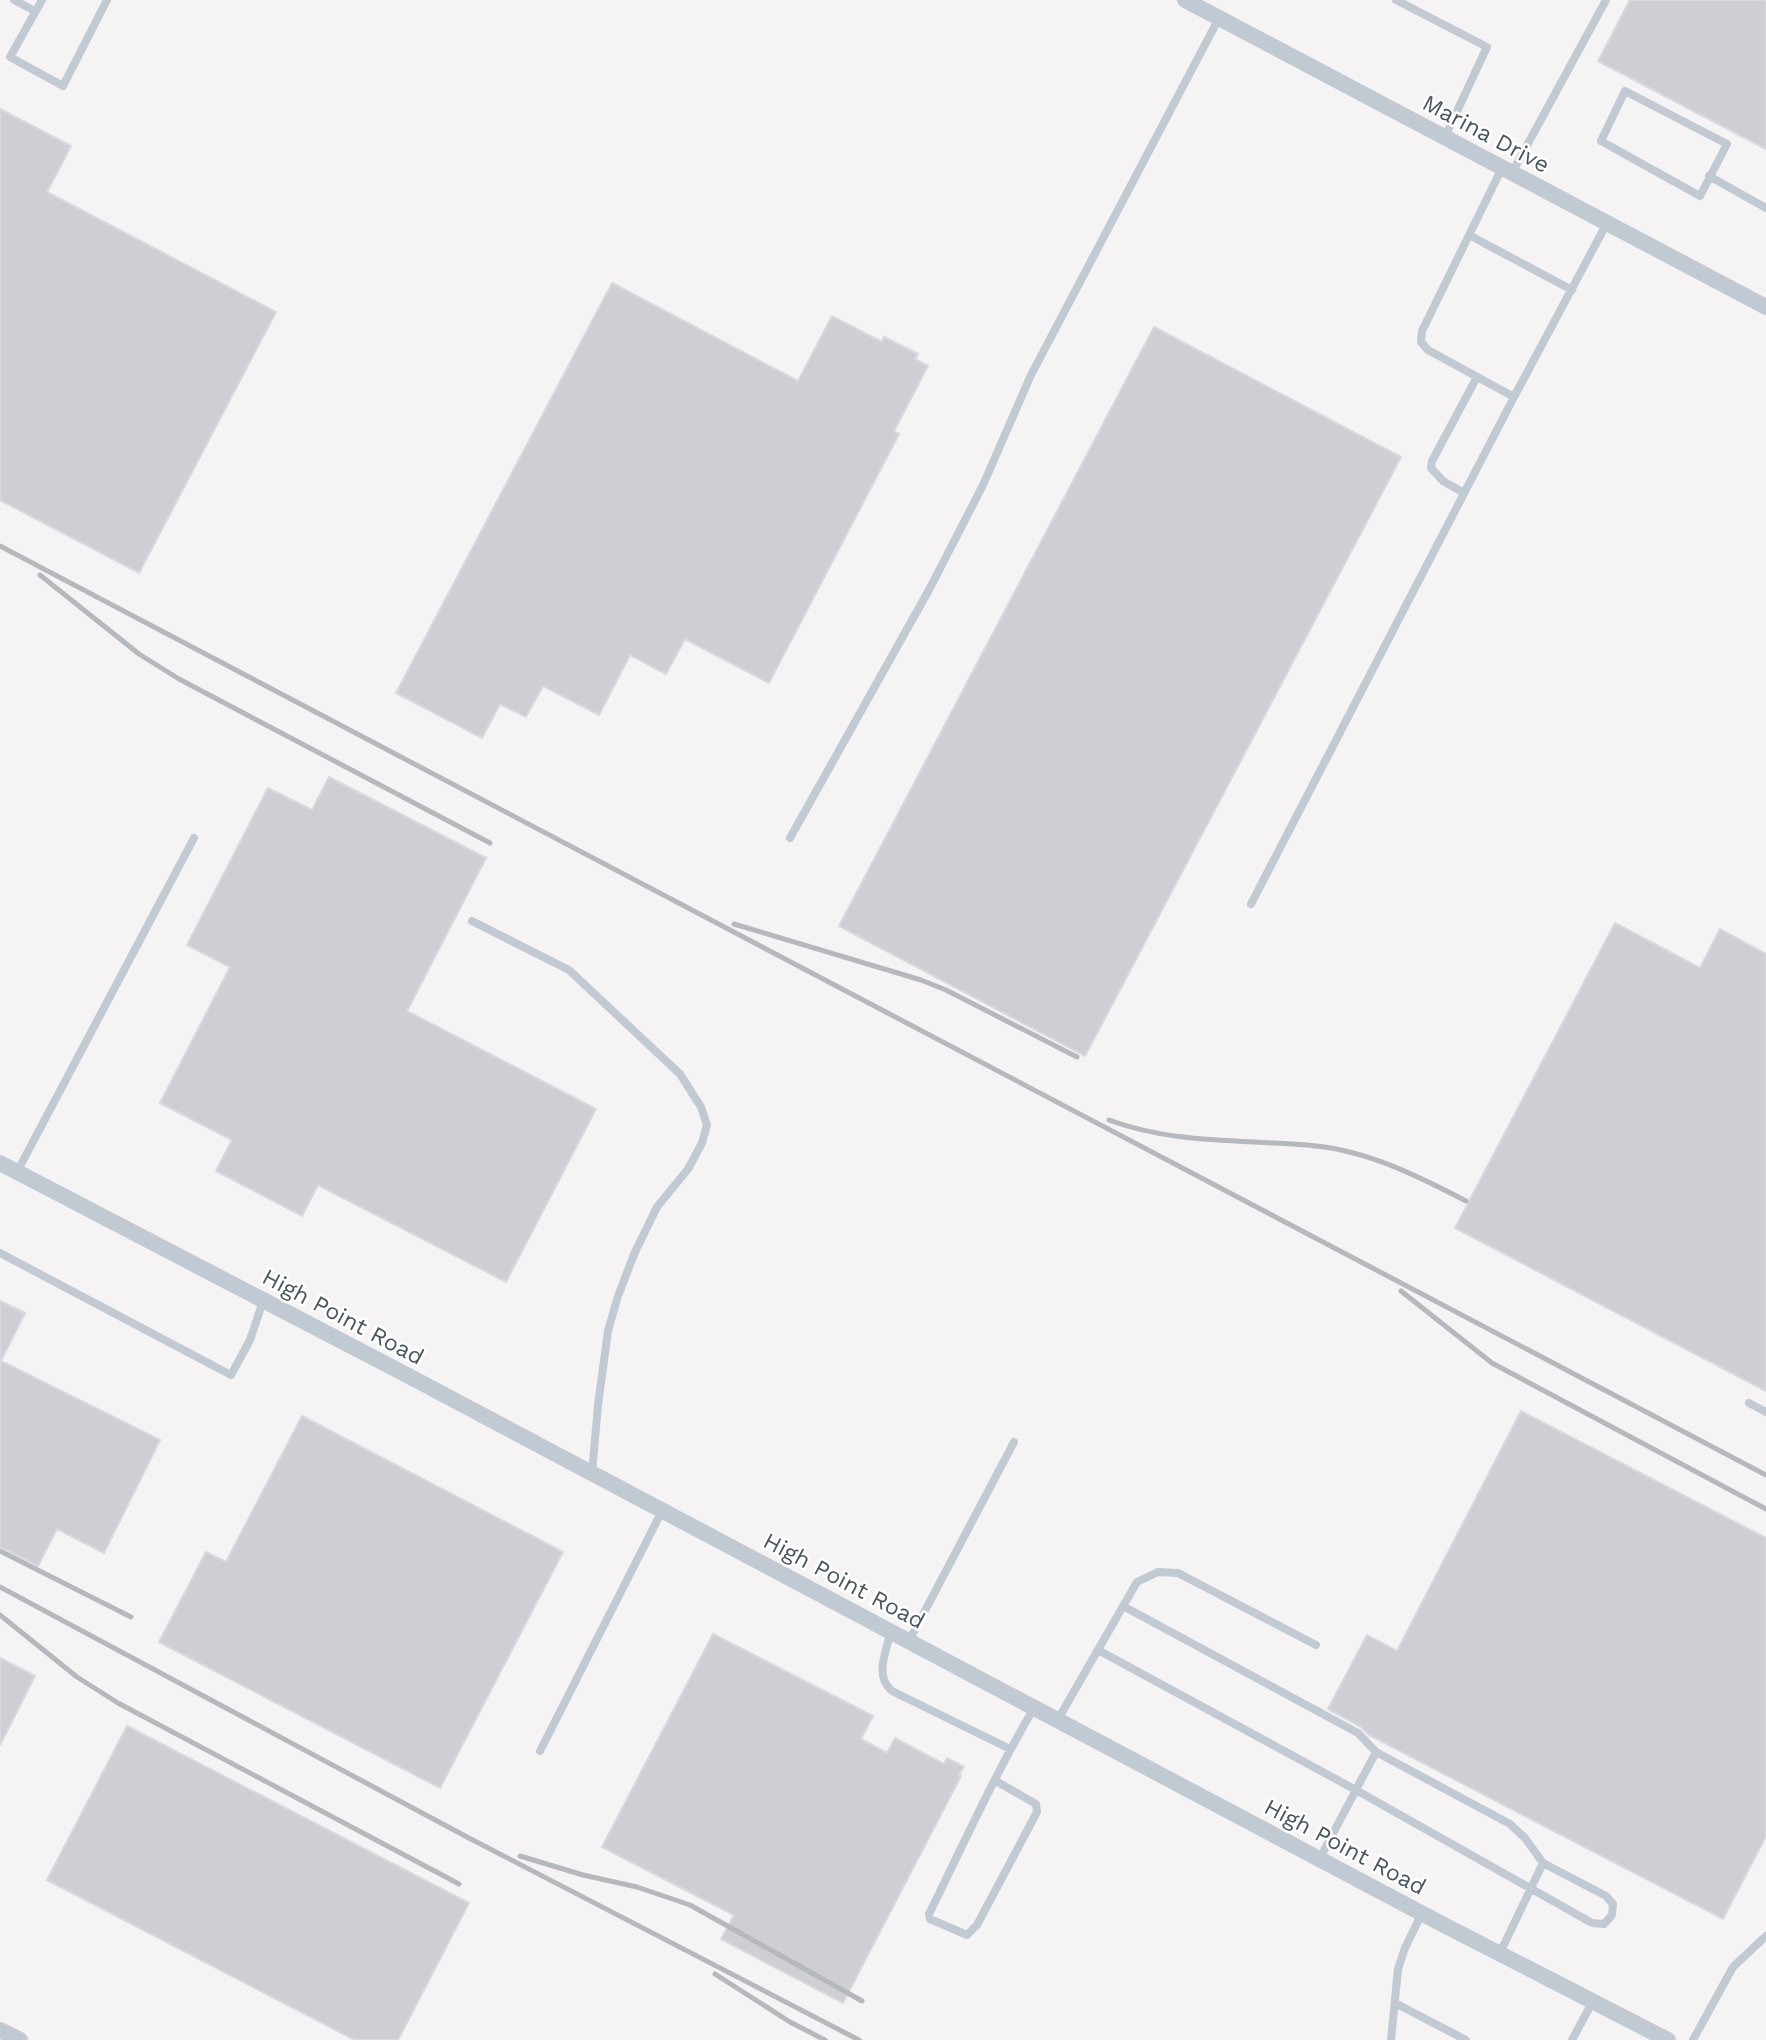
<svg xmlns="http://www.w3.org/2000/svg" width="1766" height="2040" font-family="'Work Sans',sans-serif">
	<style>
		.building { fill: #cdcfd5; stroke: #d7d9de; stroke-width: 2 }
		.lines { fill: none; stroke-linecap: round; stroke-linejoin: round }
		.lane { stroke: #c1cad2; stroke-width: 8 }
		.street { stroke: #c1cad2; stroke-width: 16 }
		.rail { stroke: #b5b8bd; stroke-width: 5 }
		.labels { text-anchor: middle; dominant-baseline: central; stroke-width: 5; stroke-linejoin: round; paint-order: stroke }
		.street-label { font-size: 23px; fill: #4a5661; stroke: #fff }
	</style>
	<rect width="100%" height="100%" fill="#f5f3f3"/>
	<path class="building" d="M1630 0H1766V149L1598 61Z
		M0 109 71 146 47 192 276 312 139 573 0 500Z
		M612 283 798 381 832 316 882 342 884 337 918 354 915 359 928 366 894 431 899 434 769 683 685 639 666 674 630 655 599 715 543 686 526 717 500 704 482 738 396 693Z
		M1154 327 1401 457 1085 1056 839 926Z
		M329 777 486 858 407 1011 596 1109 506 1282 318 1185 302 1216 216 1171 232 1140 160 1103 230 967 187 945 268 788 312 810Z
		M1615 923 1700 968 1720 929 1766 954V1391L1455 1228Z
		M0 1301 25 1313 1 1361 160 1440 104 1553 57 1529 38 1566 0 1547Z
		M1521 1411 1766 1538V1836L1723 1919 1369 1735 1361 1727 1328 1709 1367 1635 1397 1651Z
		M302 1416 563 1552 440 1788 159 1642 206 1552 226 1562Z
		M713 1634 873 1716 861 1739 887 1753 895 1738 944 1764 947 1758 964 1767 959 1775 961 1776 843 2003 721 1939 734 1915 602 1847Z
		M0 1658 35 1676 0 1745Z
		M127 1726 469 1903 398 2040H355L47 1880Z"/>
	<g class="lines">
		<path class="lane" d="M14 0 35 11
			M42 0 10 57 63 86 107 0
			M1396 0 1487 47 1445 137
			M1625 91 1727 144 1700 196 1601 141Z
			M1502 168 1422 331 1421 342 1428 350 1514 397 1607 223
			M1512 173 1606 0
			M1709 176 1766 208
			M1469 235 1572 290
			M1464 493 1443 481 1431 468 1432 461 1477 377
			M790 838 930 588 983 485 1031 375 1219 18
			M1251 904 1514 397
			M472 921 569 970 680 1074 701 1107 707 1125 702 1143 688 1169 657 1207 635 1252 618 1296 608 1331 598 1405 592 1473
			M17 1172 194 838
			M0 1253 231 1375 250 1340 263 1301
			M1749 1403 1766 1412
			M1123 1606 1358 1733 1376 1752 1320 1858
			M891 1631C886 1652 874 1676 892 1691L1010 1749
			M909 1641 1014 1442
			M1098 1650 1356 1790 1592 1923 1604 1924 1612 1915 1613 1904 1606 1896 1543 1863 1525 1838 1510 1824 1376 1752
			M1057 1721 1137 1582 1158 1572 1178 1573 1316 1645
			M540 1751 662 1511
			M996 1781 1036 1804 1037 1812 977 1925 967 1935 930 1919 929 1914C963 1845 995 1774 1034 1708
			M1500 1953 1543 1863
			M1395 2003 1466 2040
			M1391 2040 1398 1969 1405 1948 1422 1913
			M1572 2040 1593 2001
			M1693 2040 1733 1967 1766 1936"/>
		<path class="street" d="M1185 0 1766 307
			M0 1163 403 1373 1440 1923 1668 2040
			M0 2030 20 2040"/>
		<path class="rail" d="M0 546 1766 1475
			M40 575 139 654 179 679 490 843
			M734 924 921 980 946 990 1077 1057
			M1109 1120C1176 1145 1246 1139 1316 1146 1368 1151 1420 1177 1466 1201
			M1401 1291 1492 1363 1766 1509
			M0 1551 131 1617
			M0 1587 467 1837 859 2040
			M0 1615 77 1677 118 1703 459 1884
			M520 1856 583 1875 637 1887 690 1905 862 2001
			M715 1974 790 2022 825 2040"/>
	</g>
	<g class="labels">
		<g class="street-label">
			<text transform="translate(1486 134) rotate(28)">Marina Drive</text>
			<text transform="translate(343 1317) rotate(28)">High Point Road</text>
			<text transform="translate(844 1581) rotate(28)">High Point Road</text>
			<text transform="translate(1345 1847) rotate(28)">High Point Road</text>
		</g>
	</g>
</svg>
